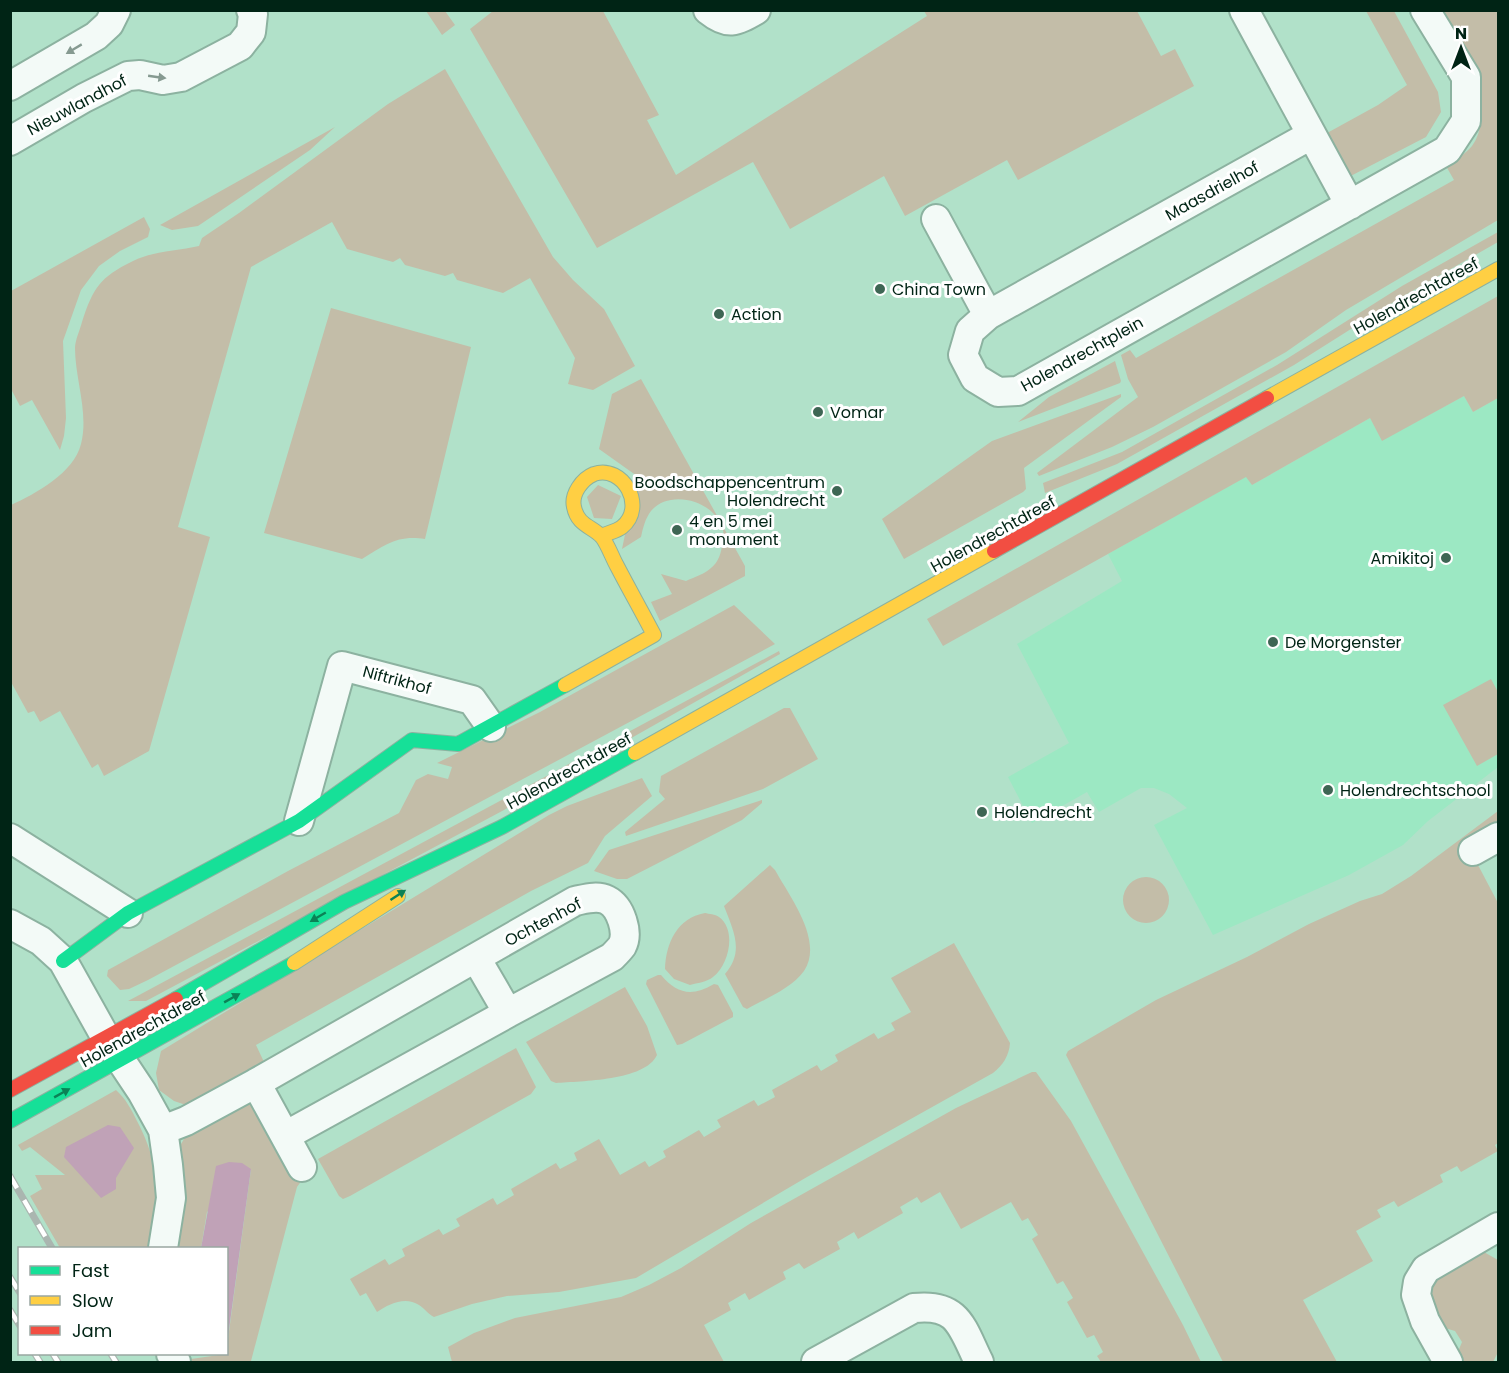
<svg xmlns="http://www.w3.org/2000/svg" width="1509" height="1373" font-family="Poppins,sans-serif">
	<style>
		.built { fill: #9ce8c3 }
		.green { fill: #c3bda8 }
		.water { fill: #c0a2b7 }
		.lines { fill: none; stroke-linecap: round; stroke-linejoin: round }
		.street-casing { stroke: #8cb2a0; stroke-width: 32 }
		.fast-casing { stroke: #8cb2a0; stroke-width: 16 }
		.slow-casing { stroke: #8cb2a0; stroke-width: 16 }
		.jam-casing { stroke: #8cb2a0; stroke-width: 16 }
		.street { stroke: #f3faf7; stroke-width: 28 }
		.fast { stroke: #16e098; stroke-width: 14 }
		.slow { stroke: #ffcf43; stroke-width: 14 }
		.jam { stroke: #f24e42; stroke-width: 14 }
		.rail-casing { stroke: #aab6b0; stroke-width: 7 }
		.rail { stroke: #fff; stroke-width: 4.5; stroke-dasharray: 14; stroke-linecap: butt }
		.oneway { fill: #869a91 }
		.oneway2 { fill: #0b8256 }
		.poi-dot { fill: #3e6654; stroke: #fff; stroke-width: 2 }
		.labels { text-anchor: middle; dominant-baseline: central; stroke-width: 6; stroke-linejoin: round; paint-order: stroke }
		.street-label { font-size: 16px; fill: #002415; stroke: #fff }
		.poi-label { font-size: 16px; fill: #002415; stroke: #fff; text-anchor: start }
	</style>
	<rect width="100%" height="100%" fill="#b1e1c9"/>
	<path class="built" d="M1464 396 1473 412 1498 398V767L1428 821 1403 845 1349 875 1213 935 1154 825 1187 808 1169 794 1154 788H1141L1099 812 1087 792 1032 823 1008 777 1069 743 1017 644 1122 581 1108 554 1247 476 1252 485 1370 418 1382 440Z"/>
	<path class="green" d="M426 11H445L455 25 442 35Z
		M493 11H603L659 115 647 120 676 175 927 16 924 11H1137L1161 56 1175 49 1194 86 1018 180 1007 160 905 216 884 176 790 229 753 162 597 248 470 29Z
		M1366 11H1394L1438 92 1441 112 1426 137 1341 181 1318 138 1378 105 1407 85Z
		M1437 11H1498V220L1346 310 1286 352 1153 427 1112 447 1039 476 1037 473 1138 397 1128 379 1121 355 1130 350 1136 358 1454 180 1446 166C1456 160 1464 155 1472 146 1499 110 1454 44 1437 11Z
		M445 69 553 257 573 280 604 309 635 366 593 390 568 384 575 358 530 278 503 293 457 280 453 273 445 276 405 265 400 258 393 262 347 249 332 222 251 267 178 527 210 537 149 751 104 776 98 764 92 768 60 711 40 722 34 711 28 713 11 682V505C35 494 74 473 81 444 89 413 75 379 75 348 75 340 80 330 82 322 93 288 100 277 133 261 153 251 178 251 199 246L202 238 239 213 388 104Z
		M335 127 310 150 198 226 172 230 160 225Z
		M144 217 150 229 148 237 120 251 99 266 81 290 63 341 66 418 64 436 60 450 32 400 20 406 11 389V291Z
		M1498 232V242L1400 298 1294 365 1117 464 1045 493 1043 483 1122 452 1277 365 1402 286Z
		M1498 296V398L1473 412 1464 396 1382 441 1370 418 1252 485 1246 477 943 646 927 619Z
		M331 308 471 347 425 539C396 535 386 545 362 559L264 533Z
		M1115 361 1121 381 1120 383 1018 422 1049 397Z
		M641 379 745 566V576L660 621 651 602 672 594 661 574 686 581C694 577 705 574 711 568 718 563 722 552 722 543 722 539 724 534 723 530 716 501 670 488 651 511 645 519 643 528 641 537L622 549 637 476 599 449 612 394Z
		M1121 394V397L1024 468 1026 489 1023 492 904 559 882 519 992 441Z
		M598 485 621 496 612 519 594 518 587 497Z
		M734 605 775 644 148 980 129 989 120 990 107 976 108 970 288 871 399 813 416 780 428 774 448 779 452 767 437 763 540 712Z
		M779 651 780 654 504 810 146 1001H128Z
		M1491 679 1498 692V754L1477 766 1443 705Z
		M784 708H790L818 759 763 789 626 836 625 832 665 799 659 792 661 776Z
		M642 778 652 796 605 836 588 863 531 891 256 1045 264 1062 186 1105 174 1101 159 1090 156 1073 161 1051 549 815 567 806Z
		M762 800V803L742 820 627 879H617L594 871 609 850Z
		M1498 811V829L1468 846 1498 903V1143L1495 1145 1498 1151 1461 1172 1457 1166 1440 1175 1443 1182 1398 1207 1394 1201 1377 1210 1381 1217 1356 1231 1373 1261 1303 1300 1337 1362H1223L1066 1055 1068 1051 1156 1000 1247 957 1309 924 1360 901 1382 894 1411 876Z
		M770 865 775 870C790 897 824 941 804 971 792 988 765 999 747 1009L743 1007 725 974C745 951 733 930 724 906Z
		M1123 900a23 23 0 1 1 46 0a23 23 0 1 1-46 0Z
		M705 913C709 914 715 914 719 917 737 930 729 965 713 977 707 982 697 983 690 985L674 979 665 969C666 943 677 918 705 913Z
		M954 943 1010 1043C1009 1056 1003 1065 993 1073L807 1177 636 1278 559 1292 507 1296 472 1304 434 1317C428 1314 424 1308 419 1305 405 1296 389 1304 377 1312L366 1293 360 1296 350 1279 385 1259 389 1265 405 1256 402 1249 439 1229 443 1235 460 1226 456 1219 493 1198 497 1205 514 1195 511 1189 556 1163 560 1169 577 1160 574 1153 599 1139 620 1175 645 1161 649 1167 666 1157 663 1151 699 1130 704 1137 721 1127 717 1120 754 1100 758 1106 775 1097 772 1090 817 1065 821 1071 838 1061 835 1055 874 1033 878 1039 895 1030 891 1023 911 1012 891 978Z
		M658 975H661C677 994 692 997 714 984L718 985 733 1013V1017L682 1044 677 1045 646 984 647 980Z
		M625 987 647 1026 657 1055C645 1081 581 1081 556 1083L551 1081 526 1042Z
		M516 1048 536 1087 531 1094 350 1196 343 1199 339 1196 318 1159Z
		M1032 1072H1036L1071 1121 1183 1325 1201 1362H1101L1097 1356 1103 1352 1094 1335 1087 1338 1067 1302 1073 1298 1063 1281 1057 1284 1032 1239 1038 1235 1028 1218 1022 1221 1011 1202 961 1229 940 1192 921 1203 917 1197 900 1207 903 1213 858 1239 854 1232 837 1242 840 1249 804 1269 799 1263 783 1272 786 1279 749 1300 745 1293 728 1303 731 1310 704 1325 724 1362H452L448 1347 474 1333 515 1318 621 1297 649 1285 681 1268 751 1223 956 1108Z
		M116 1090C126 1099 131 1109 137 1121 162 1168 157 1198 151 1248H60L30 1196 42 1189 35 1175H65L30 1147 22 1151 18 1145Z
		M243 1102 257 1106 302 1180 297 1187 251 1361 188 1362 183 1354H188L191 1359 226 1354 251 1169 207 1212 201 1248H177L182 1205 181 1144 187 1134Z
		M1475 1247 1498 1260V1352L1493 1362H1458L1455 1359 1462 1342 1455 1331 1438 1326 1428 1301 1433 1281Z"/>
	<path class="water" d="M108 1125 120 1127 134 1148 116 1178V1189L101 1198 64 1157 66 1147Z
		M229 1162 242 1163 251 1169 227 1344 226 1248H201L216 1166Z"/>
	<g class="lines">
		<g class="street-casing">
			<path id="street" d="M708 10C728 26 735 22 756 10
				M1244 10 1350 205
				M10 86 96 36 109 24 116 10
				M10 141 84 98 128 76 140 75 163 80 181 77 240 46 251 32 253 14 251 10
				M936 219 988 315 970 331 963 355 975 378 998 392 1018 391 1447 150 1466 121V77L1425 10
				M988 315 1311 135
				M299 821 342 666 472 700 491 727
				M10 838 128 913
				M1473 851 1498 837
				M10 924 41 941 63 961 106 1038 142 1092 163 1130 168 1165 171 1198 163 1248
				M163 1130 186 1121 256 1083
				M285 1136 508 1013
				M302 1167 256 1083 575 901C585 899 597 895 607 900 621 907 629 933 622 946 619 950 615 954 612 957L508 1013 476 958
				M171 1354 176 1362
				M816 1362 914 1308C959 1303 962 1328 979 1362
				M1448 1362 1425 1321 1416 1295 1418 1282 1426 1269 1498 1227"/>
		</g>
		<g class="fast-casing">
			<path id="fast" d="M63 961 128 913 299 821 412 740 458 744 565 685
				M176 999 344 902 502 827 635 753
				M10 1121 294 963"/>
		</g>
		<g class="slow-casing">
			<path id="slow" d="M1267 398 1498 269
				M565 685 654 635C642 612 629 589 617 566 612 557 608 545 602 537 592 526 578 526 574 507 571 494 582 479 594 474 623 464 647 507 622 527 617 531 608 533 601 536
				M635 753 994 551
				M294 963 398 896"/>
		</g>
		<g class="jam-casing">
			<path id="jam" d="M994 551 1267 398
				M10 1090 176 999"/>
		</g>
		<use href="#street" class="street"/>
		<use href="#fast" class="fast"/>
		<use href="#slow" class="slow"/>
		<use href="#jam" class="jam"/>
		<g class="rail-casing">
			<path id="rail" d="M10 1176 52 1248
				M10 1277 20 1293
				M10 1310 20 1326
				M35 1354 40 1362
				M53 1354 58 1362
				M111 1354 116 1362"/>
		</g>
		<use href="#rail" class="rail"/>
	</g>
	<defs><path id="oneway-solid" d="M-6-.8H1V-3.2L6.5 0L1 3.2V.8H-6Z" transform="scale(1.5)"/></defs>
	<g class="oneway">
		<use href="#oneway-solid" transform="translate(74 49) rotate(149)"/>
		<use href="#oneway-solid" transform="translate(157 77) rotate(8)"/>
	</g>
	<g class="oneway2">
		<use href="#oneway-solid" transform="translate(398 895) rotate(-33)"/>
		<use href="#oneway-solid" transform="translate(318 917) rotate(150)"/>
		<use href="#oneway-solid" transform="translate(232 998) rotate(-29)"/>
		<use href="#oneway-solid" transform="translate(62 1093) rotate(-29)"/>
	</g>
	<g class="poi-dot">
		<circle cx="880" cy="289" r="6"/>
		<circle cx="719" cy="314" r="6"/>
		<circle cx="818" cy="412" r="6"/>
		<circle cx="837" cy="491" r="6"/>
		<circle cx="677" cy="530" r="6"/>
		<circle cx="1446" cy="558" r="6"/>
		<circle cx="1273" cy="642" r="6"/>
		<circle cx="1328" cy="790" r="6"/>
		<circle cx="982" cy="812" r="6"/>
	</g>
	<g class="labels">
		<g class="street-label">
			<text transform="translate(77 105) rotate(-28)">Nieuwlandhof</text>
			<text transform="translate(1212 191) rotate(-29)">Maasdrielhof</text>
			<text transform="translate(1416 296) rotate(-29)">Holendrechtdreef</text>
			<text transform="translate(1082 354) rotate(-29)">Holendrechtplein</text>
			<text transform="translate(993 534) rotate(-29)">Holendrechtdreef</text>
			<text transform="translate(397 680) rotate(15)">Niftrikhof</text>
			<text transform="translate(569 771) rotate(-29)">Holendrechtdreef</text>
			<text transform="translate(543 922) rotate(-28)">Ochtenhof</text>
			<text transform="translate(143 1029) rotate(-29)">Holendrechtdreef</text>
		</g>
		<g class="poi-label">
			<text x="892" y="289">China Town</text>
			<text x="731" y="314">Action</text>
			<text x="830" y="412">Vomar</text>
			<text x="825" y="482" text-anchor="end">Boodschappencentrum<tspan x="825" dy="18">Holendrecht</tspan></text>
			<text x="689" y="521">4 en 5 mei<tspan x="689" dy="18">monument</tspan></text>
			<text x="1434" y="558" text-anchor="end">Amikitoj</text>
			<text x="1285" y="642">De Morgenster</text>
			<text x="1340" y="790">Holendrechtschool</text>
			<text x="994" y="812">Holendrecht</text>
		</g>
	</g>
	<rect width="1509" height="1373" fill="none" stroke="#002415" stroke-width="24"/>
	<rect x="18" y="1247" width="210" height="108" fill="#ffffff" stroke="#99a7a1" stroke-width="1.5"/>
	<rect x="30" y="1266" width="30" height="9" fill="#16e098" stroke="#99a7a1" stroke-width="1.5"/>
	<text x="72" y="1277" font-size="18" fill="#002415">Fast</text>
	<rect x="30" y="1296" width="30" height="9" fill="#ffcf43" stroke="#99a7a1" stroke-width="1.5"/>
	<text x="72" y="1307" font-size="18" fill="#002415">Slow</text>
	<rect x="30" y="1326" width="30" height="9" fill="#f24e42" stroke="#99a7a1" stroke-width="1.5"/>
	<text x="72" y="1337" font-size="18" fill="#002415">Jam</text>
	<g transform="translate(1461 48)" stroke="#ffffff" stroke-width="4.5" paint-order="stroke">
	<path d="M0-4.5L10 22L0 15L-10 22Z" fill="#002415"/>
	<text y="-9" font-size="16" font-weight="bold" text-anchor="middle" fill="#002415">N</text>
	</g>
</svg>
